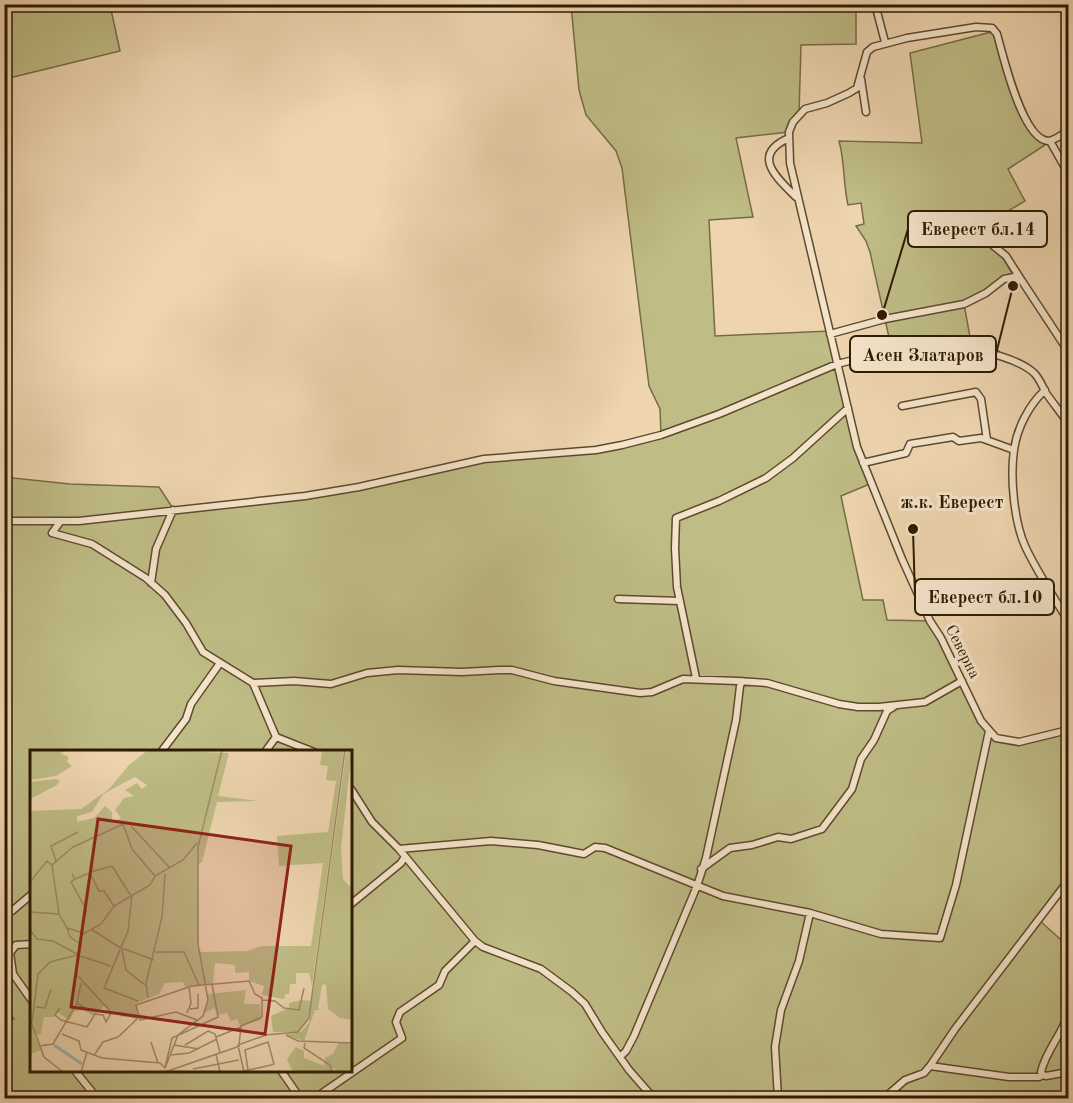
<svg xmlns="http://www.w3.org/2000/svg" width="1073" height="1103" font-family="'Old Standard TT',serif">
	<style>
		.green { fill: #bfbc86; stroke: #766c43; stroke-width: 1.5; fill-rule: evenodd }
		.lines { fill: none; stroke-linecap: round; stroke-linejoin: round }
		.street-casing { stroke: #5e4a2c; stroke-width: 9 }
		.street { stroke: #f4e4cb; stroke-width: 6 }
		.labels { text-anchor: middle; dominant-baseline: central; stroke-width: 6; stroke-linejoin: round; paint-order: stroke }
		.street-label { font-size: 16px; fill: #2e1b00; stroke: #f4e4cb }
		.neighbourhood-label { font-size: 18px; font-weight: bold; fill: #2e1b00; stroke: #f4e4cb }
		.inset-river { fill: none; stroke: #99b8ae; stroke-width: 3 }
		.inset-road { fill: none; stroke: #a18b69; stroke-width: 1.5 }
		.view { fill: #8f2418; fill-opacity: 0.15; stroke: #8f2418; stroke-width: 3 }
		.inset-edge { fill: none; stroke: #2e1b00; stroke-width: 3 }
		.leader { fill: none; stroke: #2e1b00; stroke-width: 2 }
		.callout-dot { fill: #2e1b00; stroke: #f4e4cb; stroke-width: 2 }
		.callout { fill: #f4e4cb; stroke: #2e1b00; stroke-width: 2 }
		.callout-label { font-size: 18px; text-anchor: middle; font-weight: bold; fill: #2e1b00 }
	</style>
	<rect width="100%" height="100%" fill="#eed5af"/>
	<filter id="stains"><feTurbulence type="fractalNoise" baseFrequency=".00333" numOctaves="4"/><feColorMatrix values="0 0 0 0 .2 0 0 0 0 .09 0 0 0 0 .02 0 0 0 .5 -.17"/></filter>
	<radialGradient id="worn" r=".72"><stop offset=".6" stop-color="#630" stop-opacity="0"/><stop offset="1" stop-color="#630" stop-opacity=".3"/></radialGradient>
	<path class="green" d="M4 5H110L120 51 5 79Z
		M571 5H856V44L801 45 799 114 789 132 736 138 753 217 709 220 715 336 830 331 857 447 872 483 841 496 863 600H883L887 620 930 621 990 732 1008 742 1068 730V881L1040 921 1068 946V1098H5V1020L14 1019 4 1007V477L70 484 159 487 174 510 305 496 484 459 596 450 661 435 660 409 649 386 622 168 616 151 586 115 579 90ZM32 752H351V1072H32Z
		M995 31 1028 124 1045 145 1008 169 1025 201 979 228 998 249 1014 277 1004 279 964 304 970 337 999 351V356L936 343 892 351 870 252 866 241 856 226 864 224 861 203 848 205C843 184 845 162 839 141L922 143 910 53Z"/>
	<g class="lines">
		<g class="street-casing">
			<path id="street" d="M875 4 885 42
				M861 79 866 112
				M1068 131C1063 134 1054 141 1048 141 1022 139 1003 55 997 34L992 28 976 27 907 38 873 47 867 52 857 88 849 93 827 103 805 109 793 122 789 132 790 163 857 447 902 559 930 621 941 638 981 721 996 738 1019 742 1068 730
				M789 138C750 155 777 178 796 197
				M1050 141 1068 173
				M979 228 990 243 1006 256 1022 281
				M830 334 885 319 964 304 986 293 1004 279 1014 277 1022 281 1068 351
				M1045 390C1029 405 1017 428 1014 450 1010 477 1014 521 1025 546 1037 572 1054 597 1068 621
				M902 406 976 392 981 399 987 440
				M863 463 906 453 910 444 953 437 959 441 981 438 1014 450
				M4 521H79L305 496 359 487 484 459 596 450 622 445 661 435 719 414 837 364 924 343C950 342 1015 355 1034 373 1040 379 1042 386 1046 393 1053 403 1061 413 1068 423
				M60 522 52 533 92 544 146 578 165 595 186 623 203 652 253 683 276 737 314 752
				M151 583 156 549 173 510
				M618 599 680 601
				M696 678 677 587 675 548 676 518 719 501 766 478 793 458 848 408
				M253 683 294 681 331 684 367 673 398 670 462 672 499 670H512L554 681 640 693 652 692 683 679 737 681 767 683 839 704 858 707H879L925 702 962 681
				M161 752 186 719 191 704 220 663
				M265 752 276 737
				M351 789 372 822 399 849 475 941 483 947 541 969 572 992 585 1004 602 1032 629 1070 650 1094 658 1098
				M399 849 491 841 538 845 584 854 595 847 605 848 723 896 810 913 881 934 940 938 956 885 989 731
				M701 869 730 848 752 845 778 837 791 839 822 829 852 789 861 759 874 740 887 711 895 706
				M351 904 401 863 404 858
				M12 911 32 894
				M32 944 16 945 10 953 13 974 32 1001
				M1068 1014C1062 1035 1046 1050 1041 1072L1043 1075 1046 1076 1068 1072
				M621 1056 626 1051 634 1036 697 886 706 858 736 720 740 686 742 681
				M930 1066 1009 1077H1039L1043 1075
				M76 1072 97 1098
				M282 1072 300 1098
				M315 1098 402 1038 396 1022 400 1012 439 985 445 971 475 941
				M778 1098 775 1047 781 1010 799 961 810 913
				M887 1098 890 1093 905 1080 924 1073 930 1066 955 1029 1068 881"/>
		</g>
		<use href="#street" class="street"/>
	</g>
	<g class="labels">
		<g class="street-label">
			<text transform="translate(962 652) rotate(63)">Северна</text>
		</g>
		<g class="neighbourhood-label">
			<text x="952" y="503">ж.к. Еверест</text>
		</g>
	</g>
	<g transform="translate(30 750)">
		<rect width="322" height="322" fill="#eed5af"/>
		<path d="M0 0 38 1 30 3 39 7 37 12 42 16 26 26 0 30ZM118 0 199 3 188 46 228 51 187 52 172 112 168 114 169 201 173 202 217 201 231 196H281L293 113 249 116 247 86 298 82 306 31 296 30 298 16 290 15 292 1 314 0 282 236 279 223H266V234H260L259 244H255L254 249 232 245 234 236 219 231V222L205 223V215L185 213 183 234 155 237 153 232 135 233 129 244 107 253V266L92 267 74 256 64 266 53 260 45 261 39 270 27 262 23 267H14L11 284 4 285 11 300 0 304V61L51 59 79 39 99 15ZM105 27 117 35 112 39 107 33 95 40 104 46 94 48 85 60 91 68 82 73V62L75 56 64 68 47 72V66L62 62 73 44ZM322 0 311 98 313 129 322 139V270L310 268 298 259 296 234 292 235 288 259 291 260H285L274 291 256 285 271 282 279 273 316 3ZM26 29 30 30 27 35 0 49V32ZM216 240 214 254H230L231 270 210 276 207 269 201 271 197 263 188 265 184 258 175 263 178 244ZM272 250 282 251 279 268 268 282H243L241 266 259 258V253ZM309 292 322 293V322H308L301 316 302 322H263L257 309 266 297 274 301V308L294 316 295 308 303 304Z" fill="#bfbc86" fill-rule="evenodd"/>
		<path class="inset-river" d="M24 295 52 314"/>
		<path class="inset-road" d="M101 76 140 118M26 111 21 96 48 82M22 115 29 164 37 178 53 183M60 122 82 116 101 146M42 124 45 129 41 132 56 159 46 224 81 262 107 268M45 129 60 123 69 141H74L84 156M0 132 17 111 22 115 43 97 93 74 102 99 125 126M102 145 98 181 74 238 108 251M0 162 29 164M37 178 40 187 49 193M61 179 89 197 124 210M0 180 7 189 23 191 47 204M53 184 71 174 84 156 120 135 125 126 153 110 167 93M92 200 96 220 115 235M125 202H154L169 235M118 248 116 233 132 167 135 124M232 250 245 251 254 258 269 260 274 238M47 253 51 233M6 257 15 258 21 239M30 258 25 265 31 270 57 277 65 264 73 265 76 272 81 263M160 259 168 258V244M157 263 161 253 159 236M0 269 14 307 33 322M167 270 146 262 110 270 106 255 162 236 219 231 225 244 232 248V267L211 276 209 295M2 272 8 224 20 212 47 205 81 216M32 284 49 291 51 300 72 308 130 313 135 318 148 285 173 266 178 250 168 194V97L192 0M256 285 268 291 323 293M186 287 211 277M121 292 128 313M275 293 274 298 300 315 303 322M144 295 169 299M155 295 178 281 185 284 190 302M9 296 23 294 47 253 57 259M65 304 73 292 88 287 108 268M186 304 190 322M141 305 159 303 187 289M135 318 142 288 188 267 182 234M163 319 209 310M214 321 218 320 228 318 241 315 244 314 238 292 215 300 218 320M51 322 57 302M135 322 210 296M214 322 208 295 236 285 268 282 279 268 315 0"/>
		<path class="view" d="M68 69 261 96 235 284 41 257Z"/>
		<rect width="322" height="322" class="inset-edge"/>
	</g>
	<path class="leader" d="M882 315L908 229M1013 286L996 354M913 529L915 597"/>
	<g class="callout-dot">
		<circle cx="882" cy="315" r="6"/>
		<circle cx="1013" cy="286" r="6"/>
		<circle cx="913" cy="529" r="6"/>
	</g>
	<g class="callout">
		<rect x="908" y="211" width="139" height="36" rx="6"/>
		<rect x="850" y="336" width="146" height="36" rx="6"/>
		<rect x="915" y="579" width="139" height="36" rx="6"/>
	</g>
	<g class="callout-label">
		<text x="978" y="235">Еверест бл.14</text>
		<text x="923" y="361">Асен Златаров</text>
		<text x="985" y="603">Еверест бл.10</text>
	</g>
	<rect width="1073" height="1103" fill="none" stroke="#eed5af" stroke-width="24"/>
	<rect x="6" y="6" width="1061" height="1091" fill="none" stroke="#2e1b00" stroke-width="3"/>
	<rect x="12" y="12" width="1049" height="1079" fill="none" stroke="#2e1b00" stroke-width="1.5"/>
	<rect width="100%" height="100%" filter="url(#stains)"/>
	<rect width="100%" height="100%" fill="url(#worn)"/>
</svg>
